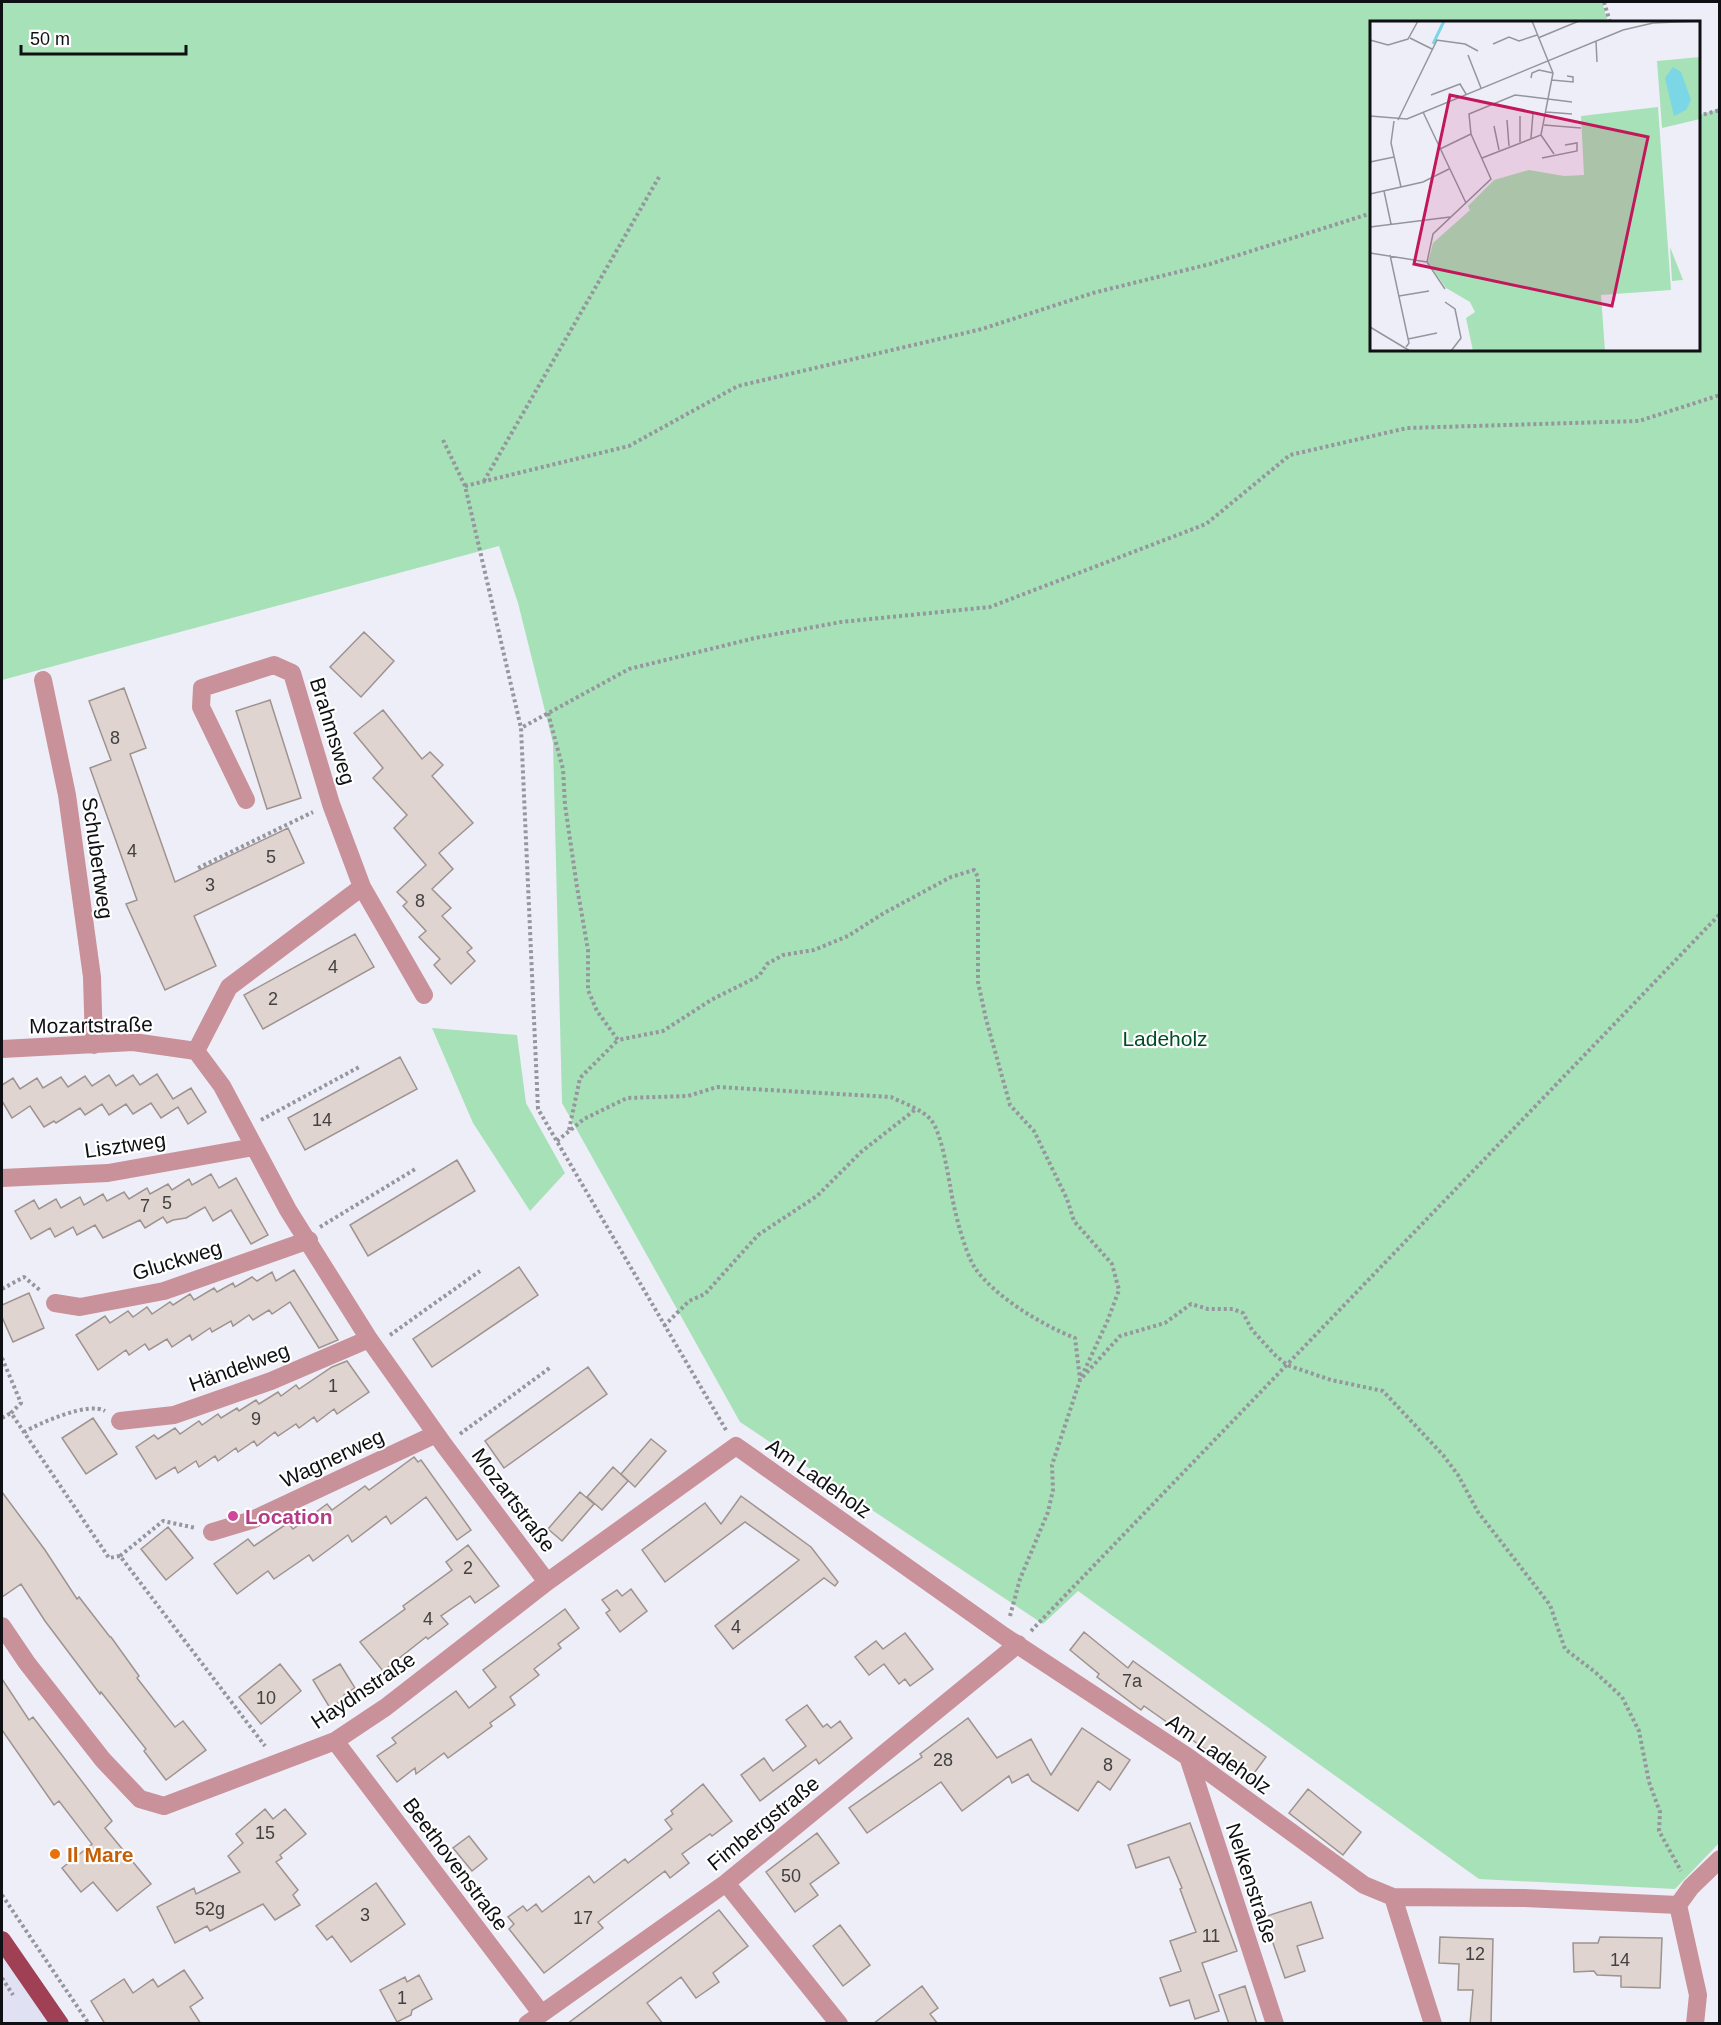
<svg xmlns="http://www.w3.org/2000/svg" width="1721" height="2025" font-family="Arial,sans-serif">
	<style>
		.built { fill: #e0e1f3 }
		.green { fill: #a7e1b7 }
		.building { fill: #e0d4d0; stroke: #9e938f; stroke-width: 1.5 }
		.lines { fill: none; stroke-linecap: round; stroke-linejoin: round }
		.path { stroke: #95969e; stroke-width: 4; stroke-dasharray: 3 3; stroke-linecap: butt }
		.minor { stroke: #c9929a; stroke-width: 18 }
		.major { stroke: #9f4055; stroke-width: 18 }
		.hotel-dot { fill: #d1479c; stroke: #fff; stroke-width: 2 }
		.food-dot { fill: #e8710a; stroke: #fff; stroke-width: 2 }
		.labels { text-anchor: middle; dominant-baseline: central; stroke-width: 4.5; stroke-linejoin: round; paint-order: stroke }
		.number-label { font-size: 18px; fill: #434142 }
		.street-label { font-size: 21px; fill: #0f1013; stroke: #fff }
		.park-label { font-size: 21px; fill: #004d25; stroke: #fff }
		.hotel-label { font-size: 21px; font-weight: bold; fill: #b23c85; stroke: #fff; text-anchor: start }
		.food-label { font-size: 21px; font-weight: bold; fill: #c56008; stroke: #fff; text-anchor: start }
		.inset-river { fill: none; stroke: #7bd6e6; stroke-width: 3 }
		.inset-road { fill: none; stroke: #95959d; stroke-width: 1.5 }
		.view { fill: #c2185b; fill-opacity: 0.15; stroke: #c2185b; stroke-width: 3 }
		.inset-edge { fill: none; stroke: #0f1013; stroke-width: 3 }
	</style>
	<rect width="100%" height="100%" fill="#eeeef9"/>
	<path class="built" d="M2 1938 59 2023H2Z"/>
	<path class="green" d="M2 2H1602L1608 22H1372V350H1698L1699 115 1719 109 1720 1842 1675 1889 1479 1879 1078 1591 1043 1624 740 1422 562 1103 553 743 518 603 499 546 2 680Z
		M432 1028 517 1035 526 1103 565 1173 530 1211 473 1123Z"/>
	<path class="building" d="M364 632 394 661 361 697 330 667Z
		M124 688 146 748 130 754 175 882 288 828 304 863 194 916 216 966 165 990 126 904 137 900 90 768 111 760 89 701Z
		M270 700 301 798 267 809 236 711Z
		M383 710 422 759 430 752 443 765 432 776 473 823 439 853 453 869 432 889 451 908 442 916 472 948 467 952 475 961 451 984 434 965 440 959 419 937 426 931 403 906 407 902 397 892 426 865 394 828 407 815 373 778 383 768 354 733Z
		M355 934 374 967 263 1029 244 995Z
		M400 1057 417 1089 305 1150 288 1118Z
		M157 1074 173 1099 191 1088 206 1112 188 1124 178 1107 161 1118 151 1103 133 1114 126 1104 109 1115 102 1104 85 1115 80 1108 56 1123 54 1121 44 1127 30 1106 12 1118 2 1101V1085L13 1078 20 1089 37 1078 43 1088 61 1077 68 1087 85 1076 92 1086 109 1075 116 1086 133 1075 140 1085Z
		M457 1160 475 1191 368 1256 350 1225Z
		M211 1174 219 1188 236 1178 268 1235 251 1244 231 1210 213 1221 205 1207 186 1218 173 1220 167 1223 163 1217 145 1228 140 1220 103 1238 95 1225 77 1235 73 1227 55 1237 50 1228 31 1239 15 1211 34 1200 39 1209 56 1199 61 1208 80 1197 84 1205 103 1194 107 1201 124 1192 129 1199 147 1188 150 1194 168 1184 172 1190 189 1179 192 1185Z
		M519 1267 538 1295 432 1367 413 1339Z
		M294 1270 338 1340 319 1348 290 1302 272 1314 269 1310 253 1320 249 1315 233 1326 231 1321 212 1332 210 1328 192 1340 190 1335 172 1347 167 1339 149 1350 145 1344 129 1355 126 1350 98 1370 76 1335 105 1316 110 1323 128 1311 133 1317 147 1307 152 1314 170 1302 173 1305 190 1294 194 1300 214 1288 217 1292 233 1283 235 1287 252 1277 257 1281 272 1272 276 1281Z
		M29 1293 44 1328 13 1342 2 1317V1305Z
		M347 1361 369 1392 337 1414 334 1409 317 1422 314 1417 299 1428 296 1424 278 1436 275 1432 257 1446 254 1441 238 1452 236 1448 218 1461 215 1456 199 1467 196 1461 178 1473 175 1467 156 1479 136 1447 154 1435 158 1439 175 1428 180 1434 199 1421 202 1425 218 1414 221 1418 237 1408 239 1411 256 1400 259 1404 278 1392 281 1396 296 1385 299 1389 332 1367Z
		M588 1367 607 1394 504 1468 485 1441Z
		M93 1418 117 1454 86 1474 62 1438Z
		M651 1439 666 1451 635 1487 621 1474Z
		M414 1457 418 1462 421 1460 471 1530 457 1540 426 1497 391 1524 386 1516 352 1542 348 1535 313 1561 309 1555 274 1579 268 1571 237 1594 214 1564 248 1539 254 1546 288 1523 293 1529 327 1504 332 1510 365 1486 369 1490Z
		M613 1467 628 1481 602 1510 587 1497Z
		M2 1492 45 1550 77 1599 79 1597 110 1637H111L139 1676 137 1678 175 1727 183 1721 206 1750 166 1780 144 1751 146 1749 101 1692 100 1694 45 1621 21 1584 2 1597Z
		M580 1492 594 1504 562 1541 548 1529Z
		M741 1496 811 1547 838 1582 835 1586 824 1578 733 1649 715 1626 799 1560 745 1522 665 1582 642 1550 705 1503 721 1524Z
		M168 1527 193 1558 166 1580 141 1549Z
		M468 1545 499 1586 475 1603 470 1596 441 1616 448 1624 428 1639 426 1637 383 1671 360 1642 405 1609 403 1606 452 1570 446 1562Z
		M631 1589 647 1611 620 1632 606 1613 610 1610 602 1600 617 1590 622 1596Z
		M565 1609 579 1628 558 1644 561 1648 534 1669 539 1675 510 1697 515 1705 490 1723 492 1726 448 1758 444 1753 416 1774 415 1768 397 1782 377 1756 396 1743 392 1738 456 1691 469 1708 496 1687 483 1670Z
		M1084 1632 1128 1668 1133 1661 1266 1757 1249 1780 1144 1706 1141 1710 1097 1677 1099 1674 1070 1650Z
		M905 1633 933 1669 910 1686 905 1679 899 1684 884 1664 869 1675 855 1657 876 1641 883 1649Z
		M280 1664 301 1691 261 1724 239 1697Z
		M340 1664 355 1688 344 1695 346 1698 330 1708 313 1680Z
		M2 1679 29 1720 33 1717 112 1821 105 1828 151 1884 117 1911 93 1882 81 1892 62 1868 92 1844 59 1801 54 1805 2 1730Z
		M807 1705 823 1727 827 1724 831 1728 840 1721 852 1738 819 1764 816 1759 760 1801 741 1775 764 1758 773 1771 806 1746 786 1720Z
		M968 1718 997 1758 1031 1739 1051 1775 1082 1728 1130 1760 1110 1790 1098 1781 1078 1811 1032 1781 1028 1774 1012 1783 1009 1776 962 1811 941 1782 867 1833 849 1808 922 1757 920 1754Z
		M703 1784 732 1821 712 1836 710 1834 682 1854 689 1863 670 1878 665 1871 598 1922 603 1928 544 1973 509 1929 514 1924 508 1917 523 1906 527 1911 536 1904 542 1912 589 1876 594 1883 625 1859 628 1863 672 1829 665 1820 673 1814 671 1811Z
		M1308 1789 1361 1832 1343 1855 1289 1813Z
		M265 1809 273 1819 285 1809 306 1834 280 1855 282 1858 276 1862 298 1890 293 1895 300 1905 275 1920 263 1904 210 1931 207 1926 175 1943 157 1907 194 1888 196 1894 240 1872 228 1856 243 1843 236 1834Z
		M1190 1823 1237 1951 1202 1963 1219 2011 1195 2019 1189 2000 1170 2006 1160 1978 1181 1971 1170 1941 1196 1932 1180 1889 1182 1888 1169 1857 1136 1868 1128 1845Z
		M817 1833 839 1863 810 1884 818 1895 795 1912 766 1872Z
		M469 1836 487 1859 472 1871 453 1848Z
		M376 1883 405 1924 351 1962 332 1936 327 1940 316 1926Z
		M1311 1902 1323 1938 1297 1946 1305 1971 1285 1978 1264 1917Z
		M719 1910 748 1946 713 1973 719 1982 696 1998 681 1977 647 2003 663 2024H567Z
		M840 1925 870 1965 843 1986 813 1946Z
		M1440 1937 1493 1939 1491 2024H1470L1473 1990H1458L1459 1964 1439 1963Z
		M1600 1937 1662 1938 1660 1988 1621 1987V1976L1597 1975 1594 1971 1574 1972 1573 1943H1598Z
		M184 1970 203 1998 190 2007 201 2024H105L91 2001 124 1979 133 1993 153 1979 158 1987Z
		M419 1975 432 1999 412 2010 411 2015 397 2022 380 1990 405 1977 407 1982Z
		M922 1986 938 2008 930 2014 938 2024H873Z
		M1245 1986 1257 2024H1229L1219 1995Z"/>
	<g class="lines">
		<path class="path" d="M1604 2 1610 22
			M1698 116 1720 110
			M443 440 465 486 521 728
			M484 481 659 177
			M465 486 629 446 738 386 982 329 1093 293 1210 264 1372 213
			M548 713 563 769 565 805 577 887 588 950V990L597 1011 618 1040 663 1031 711 1000 759 976 767 964 783 955 814 950 848 936 884 913 951 877 974 870 978 877V982L986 1019 1010 1105 1034 1131 1067 1199 1074 1221 1112 1264 1119 1290 1107 1322 1080 1380
			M198 868 313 812
			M261 1120 361 1066
			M569 1130 580 1078 618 1040
			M557 1141 584 1119 627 1098 688 1096 717 1087 891 1097C903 1103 922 1109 931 1120 941 1132 947 1169 950 1185 953 1206 964 1251 975 1268 995 1297 1042 1325 1075 1338L1080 1379
			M320 1227 417 1168
			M2 1289 24 1277 41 1291
			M664 1326 689 1301 705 1294 758 1235 817 1196 861 1152 916 1109
			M390 1335 480 1271
			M2 1358 21 1403 11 1413 109 1558 120 1556 265 1746
			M2 1418 11 1413
			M726 1430 538 1109 521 728 629 669 755 638 841 622 990 607 1206 524 1290 455 1407 428 1639 421 1720 395
			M24 1432C40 1423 89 1401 105 1411
			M460 1434 551 1367
			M120 1556 163 1521 196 1528
			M1010 1616 1020 1579 1048 1512 1053 1490 1052 1465 1080 1380 1120 1336 1165 1323 1191 1304 1208 1309H1233L1243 1313 1252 1330 1275 1355 1287 1365 1331 1380 1383 1391 1443 1455 1458 1475 1478 1512 1550 1605 1565 1649 1595 1672 1622 1697 1639 1731 1649 1782 1660 1812 1659 1831 1681 1871
			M1031 1631 1720 914
			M2 1895 89 2024
			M2 1978 13 1995"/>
		<path class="minor" d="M43 680 67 795 92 977 94 1045
			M246 800 201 707 202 688 274 665 292 673 331 804 362 887 424 995
			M2 1049 133 1042 196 1051 222 1086 288 1210 369 1339 444 1445 547 1582
			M196 1051 229 987 362 887
			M2 1178 108 1173 254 1147
			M55 1303 80 1307 164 1291 309 1240
			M120 1421 174 1415 271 1381 369 1339
			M212 1532 252 1520 436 1434
			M2 1626 27 1663 103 1760 140 1799 164 1806 335 1741 386 1707 547 1582 736 1446 1004 1636 1188 1757 1364 1885 1393 1897 1524 1898 1678 1905 1691 1887 1720 1859
			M335 1741 541 2013
			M1188 1757 1275 2024
			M726 1883 839 2024
			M1393 1897 1433 2024
			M1678 1905 1698 1995 1695 2024
			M527 2024 726 1883 1018 1644"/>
		<path class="major" d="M2 1940 60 2024"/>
	</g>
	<circle class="hotel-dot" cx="233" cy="1516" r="6"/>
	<circle class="food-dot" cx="55" cy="1854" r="6"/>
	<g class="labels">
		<g class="number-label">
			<text x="115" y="738">8</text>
			<text x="132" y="851">4</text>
			<text x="271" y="857">5</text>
			<text x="210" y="885">3</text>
			<text x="420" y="901">8</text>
			<text x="333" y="967">4</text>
			<text x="273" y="999">2</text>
			<text x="322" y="1120">14</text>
			<text x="167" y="1203">5</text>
			<text x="145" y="1206">7</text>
			<text x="333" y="1386">1</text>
			<text x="256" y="1419">9</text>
			<text x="468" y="1568">2</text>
			<text x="428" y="1619">4</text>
			<text x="736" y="1627">4</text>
			<text x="1132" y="1681">7a</text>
			<text x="266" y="1698">10</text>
			<text x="943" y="1760">28</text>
			<text x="1108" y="1765">8</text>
			<text x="265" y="1833">15</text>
			<text x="791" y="1876">50</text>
			<text x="210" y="1909">52g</text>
			<text x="365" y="1915">3</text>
			<text x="583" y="1918">17</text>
			<text x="1211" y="1936">11</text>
			<text x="1475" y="1954">12</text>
			<text x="1620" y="1960">14</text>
			<text x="402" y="1998">1</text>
		</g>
		<g class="street-label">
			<text transform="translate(333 731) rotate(73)">Brahmsweg</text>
			<text transform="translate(98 858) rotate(82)">Schubertweg</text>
			<text transform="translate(91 1025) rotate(-1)">Mozartstraße</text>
			<text transform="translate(125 1145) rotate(-8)">Lisztweg</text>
			<text transform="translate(177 1260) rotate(-17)">Gluckweg</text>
			<text transform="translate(239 1367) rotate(-20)">Händelweg</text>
			<text transform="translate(332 1458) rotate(-25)">Wagnerweg</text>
			<text transform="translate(819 1478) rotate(35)">Am Ladeholz</text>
			<text transform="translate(514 1500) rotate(53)">Mozartstraße</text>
			<text transform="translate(363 1690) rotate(-34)">Haydnstraße</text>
			<text transform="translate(1219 1754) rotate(35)">Am Ladeholz</text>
			<text transform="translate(763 1823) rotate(-39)">Fimbergstraße</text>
			<text transform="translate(456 1864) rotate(53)">Beethovenstraße</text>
			<text transform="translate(1252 1883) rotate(72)">Nelkenstraße</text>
		</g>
		<g class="park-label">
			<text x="1165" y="1038">Ladeholz</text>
		</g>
		<g class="hotel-label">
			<text x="245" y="1516">Location</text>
		</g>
		<g class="food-label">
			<text x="67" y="1854">Il Mare</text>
		</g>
	</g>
	<g transform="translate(1370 21)">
		<rect width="330" height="330" fill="#eeeef9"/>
		<path d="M330 36V98L292 107 287 40ZM288 86 301 269 231 274 235 330H103L96 297 105 291 100 281 76 267 58 241 63 222 100 189 98 185 124 159 159 149 194 155 214 154 211 95ZM300 226 313 259 302 260Z" fill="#a7e1b7"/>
		<path d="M303 46 311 51 321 79 316 89 304 95 295 57Z" fill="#7bd6e6"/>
		<path class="inset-river" d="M63 23 74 0"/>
		<path class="inset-road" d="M40 17 62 28M168 17 209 0M0 19 18 24 38 18 48 0M66 19 95 23 108 30M226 20 227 41M123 23 139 16 149 20 167 14M98 34 111 67M161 57 162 52 169 49 183 52M182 59 203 61V56L197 55M61 74 90 63 96 73M53 91 96 182M176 91 202 93M0 95 37 98 253 9 283 2 329 0M150 95V121M28 99 67 19M137 99 139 125M24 100 21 122 31 166M174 104 211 107M124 105 129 129M171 114 184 133M161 117 163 92M70 128 101 113M112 137 171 114 183 52 162 0M172 137 207 130V122L195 124M0 141 24 136M14 170 21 203M0 173 53 161 79 148M0 206 80 196M0 232 57 241M20 234 39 322 36 326M75 268 57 241 63 213 121 158 101 113 99 93 145 74 202 81M29 275 59 270M75 281 85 288 91 317 81 330M0 306 40 330M38 318 67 312"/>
		<path class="view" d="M80 74 278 116 242 285 44 243Z"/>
		<rect width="330" height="330" class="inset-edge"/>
	</g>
	<rect width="1721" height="2025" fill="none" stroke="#0f1013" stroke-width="6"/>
	<path d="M21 45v9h165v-9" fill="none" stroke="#0f1013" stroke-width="3"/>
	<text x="30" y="45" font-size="18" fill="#0f1013" stroke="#ffffff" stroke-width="4.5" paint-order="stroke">50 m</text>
</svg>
